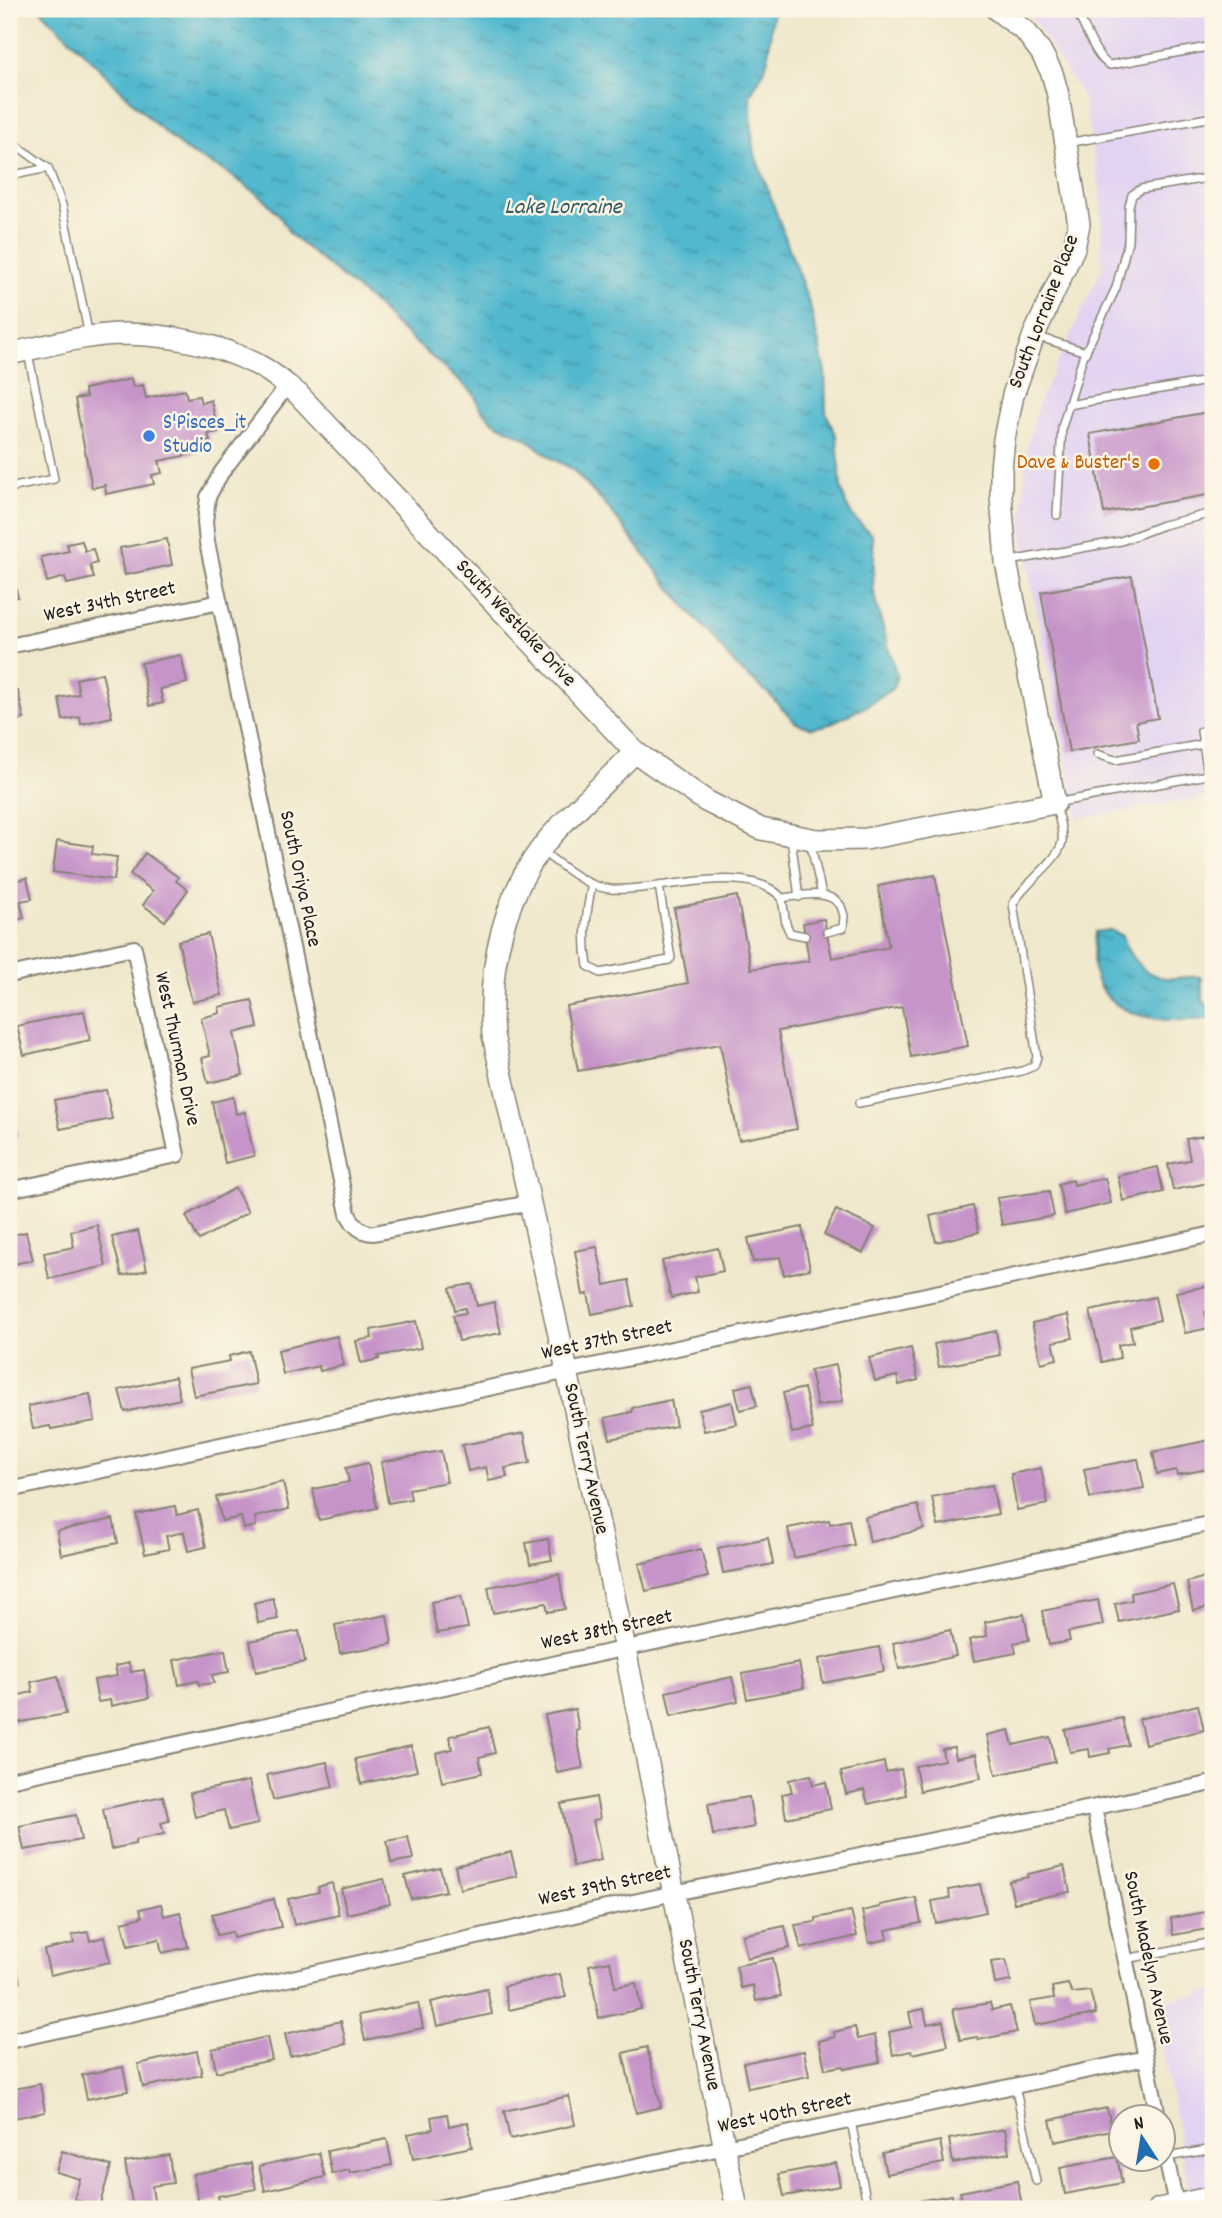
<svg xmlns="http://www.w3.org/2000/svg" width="1222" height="2218" font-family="Dekko,sans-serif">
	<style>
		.built { fill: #e3d3f2 }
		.water { fill: url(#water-ripples); stroke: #366a75; stroke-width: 2 }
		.building { fill: #c694c9 }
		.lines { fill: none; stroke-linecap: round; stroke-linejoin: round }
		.lane-casing { stroke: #868274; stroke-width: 10 }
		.street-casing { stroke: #868274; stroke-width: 18 }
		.secondary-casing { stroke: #868274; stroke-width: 24 }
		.lane { stroke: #fff; stroke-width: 7 }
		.street { stroke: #fff; stroke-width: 14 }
		.secondary { stroke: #fff; stroke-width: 21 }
		.shop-dot { fill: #3f7fe0; stroke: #fcf5e5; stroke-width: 2.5 }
		.food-dot { fill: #e8710a; stroke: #fcf5e5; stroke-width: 2.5 }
		.labels { text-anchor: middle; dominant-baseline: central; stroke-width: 5; stroke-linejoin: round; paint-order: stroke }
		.street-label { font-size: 21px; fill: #1c1c1c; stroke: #fcf5e5 }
		.shop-label { font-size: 21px; fill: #366cbe; stroke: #fcf5e5; text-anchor: start }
		.food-label { font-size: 21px; fill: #c56008; stroke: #fcf5e5; text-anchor: end }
		.water-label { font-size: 23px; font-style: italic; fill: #315a63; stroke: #fcf5e5 }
	</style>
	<defs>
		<pattern id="water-ripples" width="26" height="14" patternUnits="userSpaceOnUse" patternTransform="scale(1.75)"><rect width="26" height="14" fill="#51b8ce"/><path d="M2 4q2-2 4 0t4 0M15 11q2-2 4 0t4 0" fill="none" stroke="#4295a6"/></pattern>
	</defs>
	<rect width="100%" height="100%" fill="#fcf5e5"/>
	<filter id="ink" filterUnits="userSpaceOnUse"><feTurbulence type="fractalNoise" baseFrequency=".0143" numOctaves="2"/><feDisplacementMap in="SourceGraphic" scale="14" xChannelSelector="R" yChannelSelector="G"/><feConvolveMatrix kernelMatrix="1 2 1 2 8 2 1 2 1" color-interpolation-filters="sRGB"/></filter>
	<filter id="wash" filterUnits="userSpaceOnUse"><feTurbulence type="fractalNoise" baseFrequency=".00686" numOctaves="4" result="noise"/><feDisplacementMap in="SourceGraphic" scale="28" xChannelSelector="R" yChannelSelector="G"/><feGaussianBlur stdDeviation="1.57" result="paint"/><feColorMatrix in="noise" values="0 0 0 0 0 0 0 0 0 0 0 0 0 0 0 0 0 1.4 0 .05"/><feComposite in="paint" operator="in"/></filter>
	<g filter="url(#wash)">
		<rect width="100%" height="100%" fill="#f0e8cc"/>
		<path class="built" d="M1022 9H1213V796L1078 819 1021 530 1027 447 1039 402 1102 268 1101 196 1083 97 1029 14Z
			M1213 1991V2186L1189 2191 1154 2004Z"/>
		<path class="water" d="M40 9H773L768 58 764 71 750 95 753 149 810 306 825 372 826 413 837 437 841 488 846 504 853 517 872 535 874 554 873 586 876 604 897 676 893 688 865 707 827 725 811 728 796 723 769 694 738 668 671 589 609 509 571 468 551 458 527 439 494 422 480 408 474 394 393 323 377 306 290 234 279 215 264 199 225 171 186 151 152 121Z
			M1110 930 1122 936C1129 957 1142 975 1166 978 1177 979 1189 976 1201 977L1203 1001 1213 1010V1018C1175 1023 1116 1023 1097 981 1091 967 1094 947 1095 932Z"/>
		<g id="blocks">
			<path class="building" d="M131 379 133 387 143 385 146 398 185 390 187 398 199 396 201 403 211 400 218 432 208 434 210 441 196 443 198 453 159 461 162 473 152 475 154 484 106 494 105 485 92 488 75 399 86 397 84 389Z
				M1213 411V494L1104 513 1090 434Z
				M167 539 172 565 125 575 120 548Z
				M82 541 85 551 93 549 97 563 90 565 94 578 67 584 65 577 47 582 41 557 69 551 67 544Z
				M9 560 18 597 9 599Z
				M1132 576 1158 718 1136 722 1139 739 1069 752 1041 592Z
				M181 655 187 683 160 689 163 703 149 706 141 663Z
				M102 673 112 717 81 724 80 717 63 720 59 698 79 694 76 679Z
				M18 691 24 719 9 722V693Z
				M57 841 93 846 92 854 117 857 114 880 53 872Z
				M145 853 178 877 176 881 188 890 165 921 143 905 153 891 130 874Z
				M935 875 968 1046 911 1057 902 1007 778 1031 797 1129 739 1140 720 1044 578 1071 566 1006 688 983 674 908 737 896 751 969 809 961 803 923 824 919 832 958 889 947 878 886Z
				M27 878 32 899 20 901 24 918 9 922V882Z
				M208 934 222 995 192 1002 178 941Z
				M252 1000 258 1027 234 1033 243 1075 208 1083 202 1058 210 1056 201 1018 220 1013 219 1007Z
				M84 1011 90 1040 24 1055 17 1026Z
				M106 1090 112 1119 60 1129 54 1100Z
				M233 1097 236 1114 245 1112 254 1156 225 1163 212 1102Z
				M12 1108 18 1136 9 1138V1109Z
				M1204 1136 1213 1182 1173 1190 1168 1164 1190 1160 1186 1139Z
				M1158 1167 1163 1192 1123 1201 1118 1176Z
				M1105 1178 1111 1203 1065 1214 1058 1184 1073 1180 1074 1185Z
				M235 1188 248 1212 199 1240 186 1216Z
				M1049 1191 1054 1216 1002 1225 997 1198Z
				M973 1206 979 1232 936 1242 930 1216Z
				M836 1210 875 1228 863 1253 824 1235Z
				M97 1225 106 1266 49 1279 44 1253 74 1247 71 1231Z
				M802 1227 810 1269 784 1275 780 1257 753 1262 748 1238Z
				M138 1231 147 1270 122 1276 112 1237Z
				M26 1232 33 1260 9 1265V1236Z
				M597 1247 605 1285 629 1280 634 1306 592 1314 588 1294 583 1295 575 1251Z
				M718 1248 723 1271 695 1277 698 1292 671 1298 662 1261Z
				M472 1284 477 1306 494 1302 501 1333 459 1341 453 1315 466 1313 465 1308 455 1310 450 1288Z
				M1213 1285V1310L1205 1312 1209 1328 1185 1333 1176 1292Z
				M1155 1297 1160 1320 1130 1327 1133 1342 1118 1345 1120 1358 1102 1362 1090 1311Z
				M1068 1315 1073 1338 1053 1342 1057 1359 1041 1363 1032 1323Z
				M416 1321 421 1348 378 1356 379 1359 361 1363 356 1341 372 1338 371 1330Z
				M996 1331 1000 1355 939 1367 934 1344Z
				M337 1336 344 1365 320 1371 319 1366 283 1374 278 1350Z
				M911 1348 918 1380 899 1385 897 1376 875 1381 869 1358Z
				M249 1351 256 1384 194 1396 188 1369 230 1361 229 1356Z
				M836 1365 843 1401 817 1406 810 1370Z
				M175 1377 180 1399 125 1412 119 1390Z
				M752 1384 757 1406 740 1410 735 1388Z
				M804 1388 813 1429 792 1433 783 1393Z
				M90 1394 95 1421 51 1429 50 1426 33 1429 28 1406Z
				M671 1400 676 1426 610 1439 605 1418 632 1412V1408Z
				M732 1402 737 1424 704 1431 699 1410Z
				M524 1433 530 1463 505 1468 507 1477 489 1481 486 1467 468 1471 462 1445Z
				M1210 1440 1213 1468 1177 1475 1176 1470 1157 1474 1153 1452Z
				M441 1451 447 1482 409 1489 411 1499 388 1503 381 1462Z
				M1138 1459 1144 1488 1090 1498 1084 1469Z
				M368 1463 377 1508 319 1520 313 1489 349 1482 346 1468Z
				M1041 1468 1048 1504 1017 1510 1011 1474Z
				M283 1482 289 1509 255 1517 256 1526 244 1529 241 1517 222 1521 216 1497Z
				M992 1485 998 1514 938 1526 932 1497Z
				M918 1505 924 1529 870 1542 865 1517Z
				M175 1506 177 1515 198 1510 206 1547 188 1551 184 1532 166 1536 169 1549 145 1554 136 1514Z
				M113 1519 118 1543 61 1555 57 1531Z
				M829 1520 830 1524 849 1520 854 1545 794 1558 788 1528Z
				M768 1538 773 1564 723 1573 718 1548Z
				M548 1539 552 1560 530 1564 526 1543Z
				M701 1549 708 1577 646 1591 639 1564Z
				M559 1574 565 1609 548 1612 546 1603 493 1613 488 1587Z
				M1213 1575V1606L1193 1611 1187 1582Z
				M1173 1584 1179 1609 1119 1622 1115 1604 1132 1600 1131 1593Z
				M461 1596 468 1628 437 1633 431 1602Z
				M273 1598 278 1619 258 1623 254 1603Z
				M1098 1600 1103 1625 1068 1632 1070 1641 1049 1645 1042 1611Z
				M1024 1614 1029 1640 1014 1643 1016 1653 974 1661 969 1640 987 1636 985 1622Z
				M387 1615 392 1644 340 1653 335 1625Z
				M950 1630 956 1656 899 1669 893 1643Z
				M299 1631 305 1662 256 1672 250 1641Z
				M879 1647 884 1671 823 1683 819 1659Z
				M225 1650 229 1672 212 1675 214 1683 199 1685 198 1681 179 1685 174 1660Z
				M129 1663 131 1672 144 1670 149 1698 111 1706 110 1700 98 1702 94 1680 117 1676 115 1666Z
				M799 1663 804 1688 747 1699 742 1674Z
				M58 1676 66 1714 10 1724 9 1697 33 1692 31 1682Z
				M732 1677 738 1701 671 1716 666 1692Z
				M1198 1705 1204 1730 1145 1744 1139 1719Z
				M575 1709 579 1730 576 1731 583 1768 557 1773 545 1715Z
				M1122 1718 1128 1745 1109 1749 1110 1753 1090 1757 1089 1749 1070 1752 1065 1730Z
				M489 1727 495 1753 479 1757 482 1773 442 1782 436 1753 452 1749 450 1736Z
				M1009 1730 1013 1745 1050 1737 1055 1762 996 1775 987 1735Z
				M411 1746 417 1771 361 1784 355 1759Z
				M954 1747 956 1758 976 1754 981 1778 920 1791 915 1766 944 1760 942 1749Z
				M327 1762 333 1787 273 1800 267 1775Z
				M884 1762 886 1772 901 1769 906 1795 868 1804 864 1790 846 1794 841 1772Z
				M811 1775 813 1785 826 1782 831 1809 786 1818 782 1794 792 1792 789 1780Z
				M249 1781 258 1824 229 1830 224 1810 195 1817 190 1793Z
				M163 1796 169 1821 161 1823 164 1834 135 1840V1844L111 1849 103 1809Z
				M596 1797 600 1819 593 1820 601 1860 573 1866 561 1804Z
				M749 1797 754 1827 713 1835 708 1804Z
				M76 1815 81 1840 24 1850 19 1826Z
				M408 1837 413 1859 391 1863 387 1841Z
				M511 1852 517 1876 460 1889 455 1866Z
				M1064 1866 1070 1892 1014 1903 1009 1881 1028 1877V1874Z
				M440 1868 446 1891 411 1899 405 1876Z
				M384 1879 390 1904 347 1914 341 1889Z
				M332 1883 339 1915 294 1925 288 1899 319 1892 318 1887Z
				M980 1884 986 1912 936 1923 932 1901 950 1898 949 1890Z
				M916 1898 921 1923 886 1930 888 1939 869 1943 862 1911 880 1907V1905Z
				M274 1899 281 1927 233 1938 232 1932 217 1935 212 1914Z
				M161 1904 164 1916 180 1912 188 1947 162 1953 159 1939 128 1946 122 1922 142 1917 140 1909Z
				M851 1911 857 1936 801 1949 795 1925 816 1922V1918Z
				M1205 1912 1208 1929 1173 1935 1171 1918Z
				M785 1926 790 1948 747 1958 742 1935Z
				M88 1932 90 1941 104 1937 110 1962 50 1975 44 1950 74 1943 72 1935Z
				M9 1936 20 1982 9 1985Z
				M773 1958 781 1996 756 2001 753 1985 741 1988 736 1966Z
				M1006 1960 1011 1981 995 1984 991 1962Z
				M610 1961 615 1987 636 1983 641 2009 599 2018 589 1965Z
				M560 1974 566 1997 509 2010 504 1986Z
				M1068 1984 1072 1993 1090 1991 1096 2014 1035 2025 1030 2002 1054 1998 1052 1987Z
				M487 1989 492 2014 437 2026 431 2002Z
				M418 2003 423 2028 365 2040 359 2015Z
				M990 2003 992 2010 1010 2006 1017 2032 978 2040 977 2037 960 2040 953 2009Z
				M924 2009 927 2024 943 2021 948 2046 913 2054 911 2051 893 2055 889 2032 912 2027 909 2012Z
				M341 2021 346 2044 290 2056 285 2034Z
				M855 2027 858 2039 875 2035 880 2062 844 2069 843 2066 825 2069 819 2041 835 2037 834 2032Z
				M267 2037 272 2060 216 2072 212 2049Z
				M647 2047 661 2107 636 2113 623 2053Z
				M197 2051 202 2075 143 2087 138 2064Z
				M804 2051 809 2076 748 2088 743 2063Z
				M123 2067 128 2091 87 2099 82 2075Z
				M40 2084 45 2112 9 2119V2090Z
				M569 2096 575 2125 510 2139 504 2111Z
				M1107 2108 1112 2130 1055 2142 1050 2120Z
				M447 2114 449 2126 468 2122 472 2147 413 2159 408 2134 433 2129 431 2117Z
				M1005 2129 1009 2153 953 2163 949 2139Z
				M387 2139 392 2165 350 2173 349 2170 332 2174 327 2151Z
				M940 2141 944 2163 886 2174 882 2153Z
				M62 2151 111 2166 99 2207 74 2199 80 2179 56 2172Z
				M319 2153 325 2177 265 2191 259 2166Z
				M169 2155 173 2183 152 2186 155 2209H133L125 2162Z
				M1117 2157 1122 2183 1065 2194 1060 2168Z
				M251 2163 256 2189 218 2196 219 2201 199 2205 193 2174Z
				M836 2163 840 2186 784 2196 779 2174Z
				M1017 2181 1022 2205 1000 2209H964L960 2192Z
				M952 2195 954 2209H895L894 2205Z"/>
		</g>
	</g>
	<g filter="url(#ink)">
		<use href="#blocks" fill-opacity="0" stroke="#868274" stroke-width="2"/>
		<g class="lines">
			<g class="lane-casing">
				<path id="lane" d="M1075 9C1084 23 1096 60 1110 65L1213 46
					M9 140 48 168
					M1067 143 1213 117
					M9 176 48 168 62 205 89 336
					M1036 336 1086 352
					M1068 405 1213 380
					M9 488 54 479 28 353
					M1057 515 1062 427 1083 357 1116 288 1128 241 1129 206 1132 195 1141 189 1213 177
					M1010 561 1121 541 1163 525 1213 513
					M1097 754 1115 760 1204 744
					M1208 774 1201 731 1213 728
					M791 839 799 897
					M810 841 822 895
					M541 851C562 865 585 887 611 889 658 893 748 860 782 898 801 896 828 888 841 906L844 916 843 928 827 932
					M592 884C586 913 583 937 588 966L600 973 669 960 671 958 659 886
					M782 898 786 924 790 933 805 936
					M859 1103 1022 1071 1034 1066 1037 1057 1013 904C1024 883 1058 862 1062 842 1064 831 1057 814 1055 803L1213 774
					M1126 1959 1213 1942
					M1015 2086 1036 2181
					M851 2121 868 2209
					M1213 2121 1212 2127 1213 2139
					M1167 2157 1213 2149"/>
			</g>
			<g class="street-casing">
				<path id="street" d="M287 386 221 473 208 497 205 522 207 542 348 1214C354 1226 361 1233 374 1233L529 1203
					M9 646 220 602
					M9 975 134 948 177 1155 9 1190
					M9 1490 1213 1234
					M9 1780 1213 1523
					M1094 1808 1158 2116
					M9 2041 674 1893 1213 1783
					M1162 2138 1176 2205
					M433 2209 1146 2058"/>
			</g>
			<g class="secondary-casing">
				<path id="secondary" d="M9 354C46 346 86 334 125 334 169 335 214 343 254 363 270 370 284 383 298 394L635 752 706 801 761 829 817 840 866 839 1055 803 1006 562 1001 496V469L1004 439 1013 395 1034 335 1074 248 1079 224 1058 95 1052 73 1041 52 1026 32 996 9
					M635 752C608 780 578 806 552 835 505 889 487 965 493 1035L567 1371 625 1649 737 2209
					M1159 2209 1213 2197"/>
			</g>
			<use href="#lane" class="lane"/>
			<use href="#street" class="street"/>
			<use href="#secondary" class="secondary"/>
		</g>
	</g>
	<circle class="shop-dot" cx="149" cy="436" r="7"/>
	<circle class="food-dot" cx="1154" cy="464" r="7"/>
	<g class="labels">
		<g class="street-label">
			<text transform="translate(1045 312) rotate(-69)">South Lorraine Place</text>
			<text transform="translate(110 603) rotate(-12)">West 34th Street</text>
			<text transform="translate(515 624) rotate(47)">South Westlake Drive</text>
			<text transform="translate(299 879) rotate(78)">South Oriya Place</text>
			<text transform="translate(176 1049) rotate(78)">West Thurman Drive</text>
			<text transform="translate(607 1341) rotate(-12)">West 37th Street</text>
			<text transform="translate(585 1459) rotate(78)">South Terry Avenue</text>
			<text transform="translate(607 1631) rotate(-12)">West 38th Street</text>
			<text transform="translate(605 1887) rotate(-12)">West 39th Street</text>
			<text transform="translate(1147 1958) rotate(78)">South Madelyn Avenue</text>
			<text transform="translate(698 2015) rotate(79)">South Terry Avenue</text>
			<text transform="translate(785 2114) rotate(-12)">West 40th Street</text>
		</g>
		<g class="shop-label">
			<text x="163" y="424">S'Pisces_it<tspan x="163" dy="24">Studio</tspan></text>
		</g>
		<g class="food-label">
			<text x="1140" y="464">Dave &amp; Buster's</text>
		</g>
		<g class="water-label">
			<text x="563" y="208">Lake Lorraine</text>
		</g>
	</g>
	<rect width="1222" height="2218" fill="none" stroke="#fcf5e5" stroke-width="35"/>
	<g transform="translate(1142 2138) rotate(348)"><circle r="33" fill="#fcf5e5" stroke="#a29e95" stroke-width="2"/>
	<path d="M0-5L12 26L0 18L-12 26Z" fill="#1f6fb2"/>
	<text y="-10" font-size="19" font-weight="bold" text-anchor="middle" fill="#1c1c1c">N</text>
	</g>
</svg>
